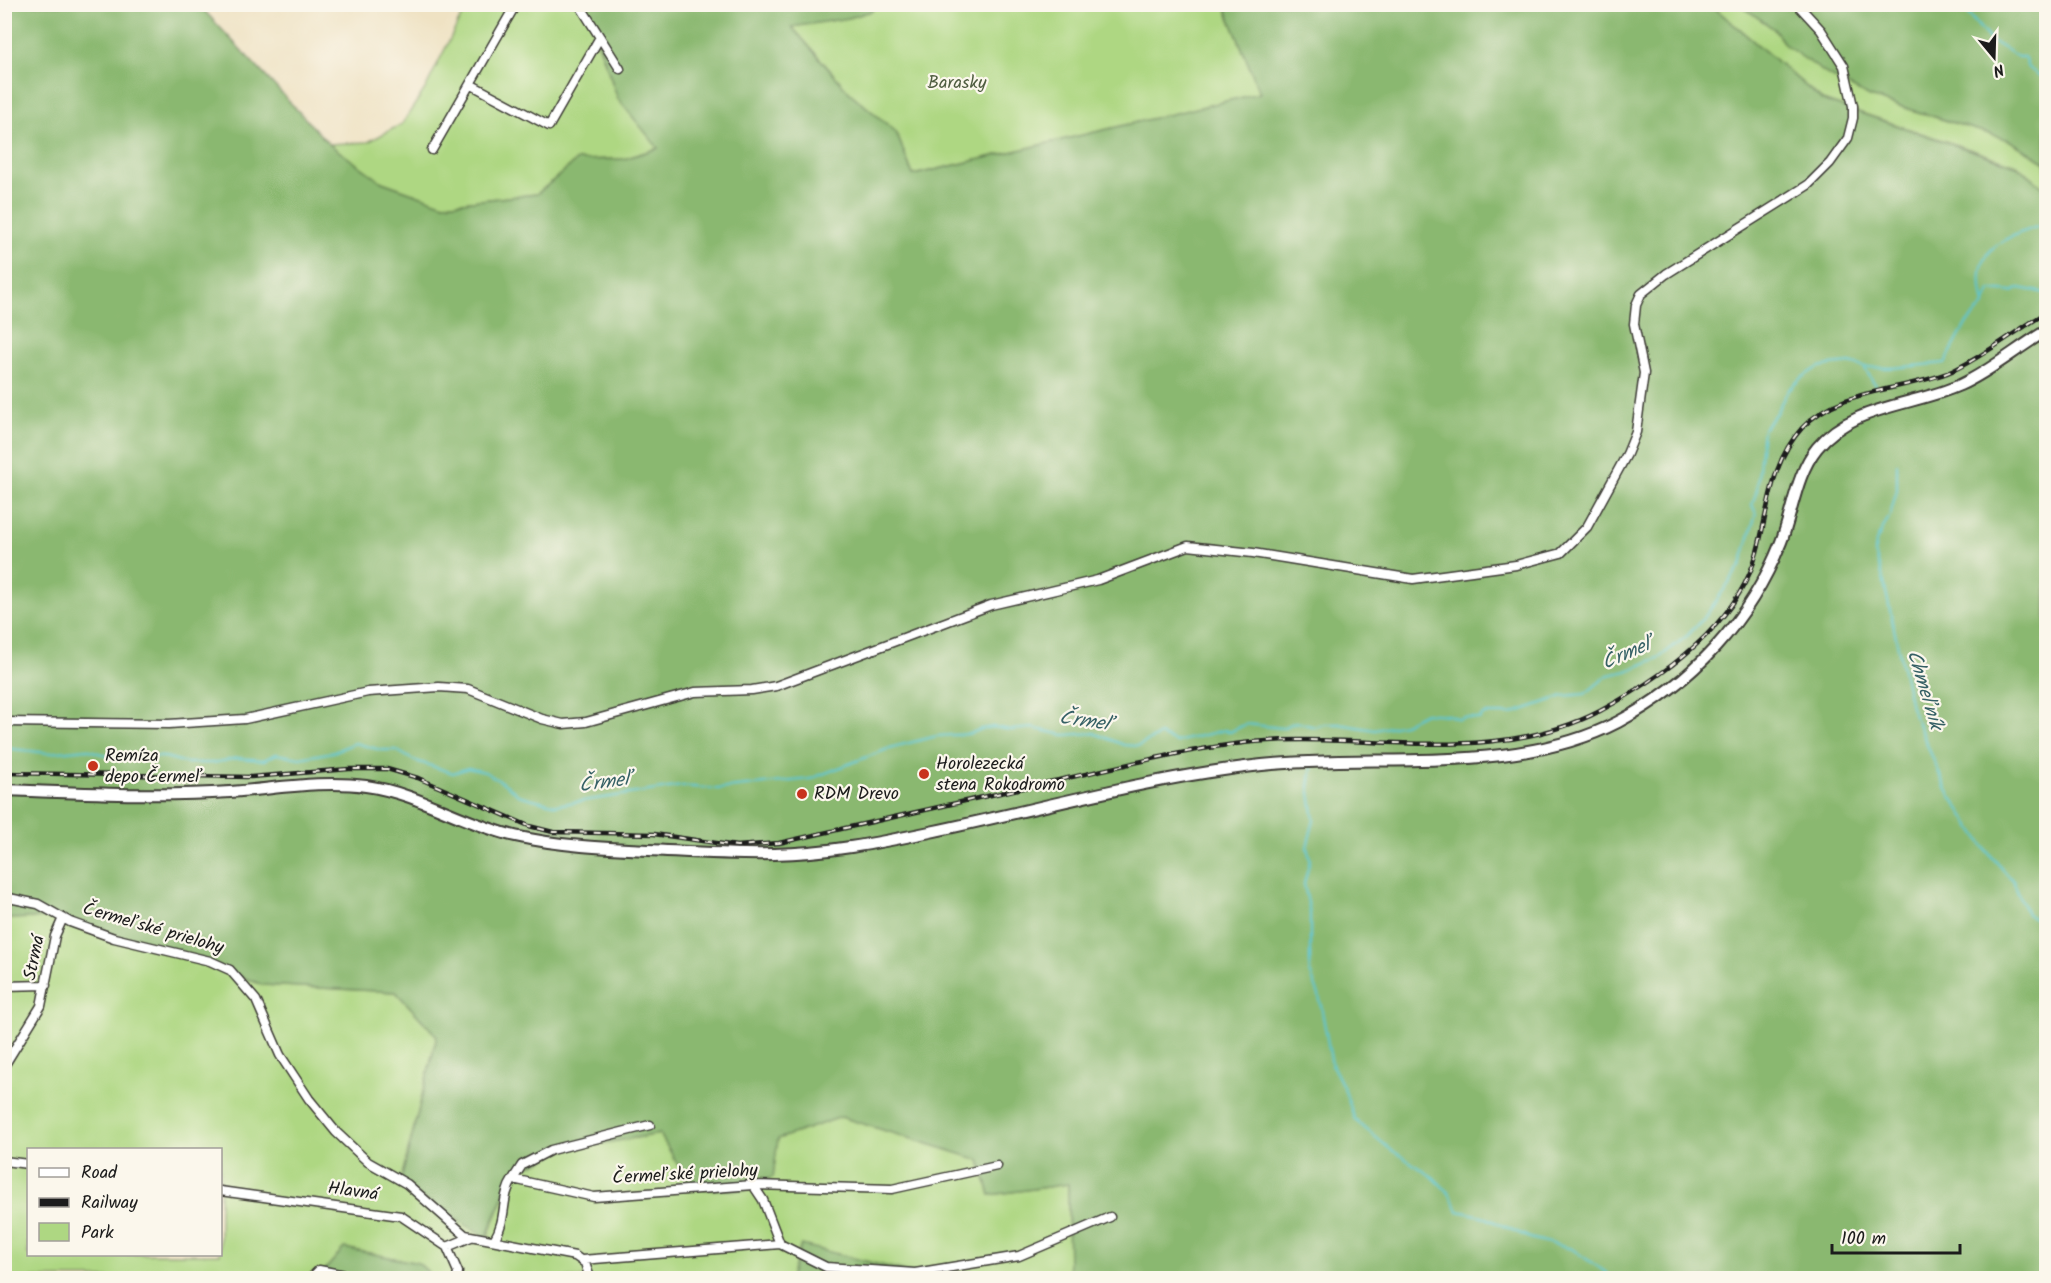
<svg xmlns="http://www.w3.org/2000/svg" width="2051" height="1283" font-family="Kalam,sans-serif">
	<style>
		.green { fill: #aed782; stroke: #657a4f; stroke-width: 1.5; fill-rule: evenodd }
		.forest { fill: #8ab870; stroke: #536a46; stroke-width: 1.5 }
		.lines { fill: none; stroke-linecap: round; stroke-linejoin: round }
		.stream { stroke: #5ac6d2; stroke-width: 2 }
		.minor-casing { stroke: #3c3a35; stroke-width: 11 }
		.secondary-casing { stroke: #3c3a35; stroke-width: 14 }
		.minor { stroke: #fff; stroke-width: 8 }
		.secondary { stroke: #fff; stroke-width: 10 }
		.rail-casing { stroke: #1c1c1c; stroke-width: 4.5 }
		.rail { stroke: #fbf7ec; stroke-width: 2; stroke-dasharray: 7; stroke-linecap: butt }
		.poi-dot { fill: #c8321e; stroke: #fbf7ec; stroke-width: 2 }
		.labels { text-anchor: middle; dominant-baseline: central; stroke-width: 4.5; stroke-linejoin: round; paint-order: stroke }
		.park-label { font-size: 18px; fill: #4f5d40; stroke: #fbf7ec }
		.poi-label { font-size: 18px; fill: #1c1c1c; stroke: #fbf7ec; text-anchor: start }
		.street-label { font-size: 18px; fill: #1c1c1c; stroke: #fbf7ec }
		.water-label { font-size: 20px; font-style: italic; fill: #356065; stroke: #fbf7ec }
	</style>
	<rect width="100%" height="100%" fill="#fbf7ec"/>
	<filter id="ink" filterUnits="userSpaceOnUse"><feTurbulence type="fractalNoise" baseFrequency=".0167" numOctaves="2"/><feDisplacementMap in="SourceGraphic" scale="12" xChannelSelector="R" yChannelSelector="G"/><feConvolveMatrix kernelMatrix="1 2 1 2 8 2 1 2 1" color-interpolation-filters="sRGB"/></filter>
	<filter id="wash" filterUnits="userSpaceOnUse"><feTurbulence type="fractalNoise" baseFrequency=".008" numOctaves="4" result="noise"/><feDisplacementMap in="SourceGraphic" scale="24" xChannelSelector="R" yChannelSelector="G"/><feGaussianBlur stdDeviation="1.35" result="paint"/><feColorMatrix in="noise" values="0 0 0 0 0 0 0 0 0 0 0 0 0 0 0 0 0 1.4 0 .05"/><feComposite in="paint" operator="in"/></filter>
	<g filter="url(#wash)">
		<rect width="100%" height="100%" fill="#efe2c3"/>
		<path class="green" d="M584 4 618 99 659 148 624 159 577 160 537 194 443 204 382 182 329 144 368 142 402 124 425 89 467 5Z
			M875 5H1224L1261 93 913 175 896 132 850 93 792 27 872 11Z
			M1711 5H1740L1774 29 1785 45 1870 97 2009 140 2046 163V190L2017 165 1822 100Z
			M62 917 182 954 263 985 396 992 437 1036 400 1184 487 1238 514 1173 566 1149 660 1134 692 1189 773 1177 777 1139 841 1117 980 1160 990 1195 1068 1184 1069 1278H925L920 1275 801 1245 790 1278H435L418 1263 344 1248 318 1278H5L4 919ZM28 1150H220V1254H28Z"/>
		<path class="forest" d="M585 4 875 5 872 11 849 18 792 27 850 93 896 132 913 175 1260 93 1224 4 1711 5 1822 100 2017 166 2046 190V1278H1069L1068 1184 990 1195 980 1160 841 1117 778 1139 773 1177 748 1190 692 1189 660 1134 566 1149 514 1173 486 1238 400 1184 437 1036 396 992 263 985 182 954 153 949 62 917 5 919 4 5H199L329 144 382 182 444 204 537 194 577 160 624 159 658 148 618 99Z
			M1740 5H2046V163L2009 140 1870 97 1828 75 1785 45 1774 29Z
			M801 1245 921 1275 925 1278H790Z
			M344 1248 418 1263 435 1278H318Z"/>
		<g class="lines">
			<path class="stream" d="M1960 4 1990 40 2018 57H2024L2028 68 2046 79
				M1984 304C1970 248 2000 239 2046 224
				M1864 367 1875 385
				M1897 464V490L1890 515 1876 542 1875 553 1883 578 1911 707 1945 787 1986 850 2013 881 2027 914 2046 926
				M4 748 48 753 87 749 107 756 165 757 187 763H213L237 758 264 760 276 754 300 758 333 752 355 743 381 750H396L413 760 453 773 468 768 485 772 508 786 518 795 556 805 682 786 718 789 810 779 893 747 937 736 970 734 981 729 993 727 1011 730 1032 728 1064 735 1094 733 1124 745 1138 746 1160 735 1176 742 1225 730 1230 732 1246 724 1282 728 1296 722 1315 727 1325 724H1339L1375 730 1404 724 1425 713 1448 715 1459 719 1464 717 1479 719 1484 714H1511L1563 696 1585 694 1608 675 1627 671 1660 657 1688 635 1707 614 1741 565 1756 513 1752 505 1757 490 1763 429 1776 413 1787 392 1801 378 1819 367 1830 365 1850 363 1864 367 1892 368 1945 363 1966 324 1984 305 1990 290 2012 292 2020 288 2046 293
				M1312 767 1309 786 1314 820 1307 847 1310 860 1304 884 1310 913V972L1319 995 1332 1065 1344 1088 1355 1120 1390 1149 1433 1177 1449 1193 1458 1211 1482 1216 1530 1238 1572 1249 1614 1278"/>
		</g>
	</g>
	<g filter="url(#ink)">
		<g class="lines">
			<g class="minor-casing">
				<path id="minor" d="M579 4 620 69
					M470 84 549 126 600 37
					M432 150 516 4
					M4 722 169 724 245 719 368 692 439 687 468 689 542 719 563 724 586 722 695 692 752 690 776 686 991 605 1098 580 1188 546 1253 553 1413 579 1516 565 1561 553 1587 527 1627 454 1636 432 1644 373 1634 324 1636 305 1641 294 1666 274 1808 185 1830 163 1848 138 1853 118V106L1844 66 1821 30 1797 4
					M4 897 38 904 70 922 114 938 210 961 230 970 256 1000 280 1055 309 1099 336 1132 368 1162 407 1184 465 1235 575 1256 585 1263 590 1278
					M4 986 46 985
					M4 1066 41 1006 55 936 63 918
					M4 1161 28 1164
					M513 1179 522 1165 551 1150 650 1125
					M753 1185 763 1200 780 1244
					M220 1191 401 1216 447 1247 471 1237
					M494 1240C508 1218 500 1198 513 1179L594 1197 753 1185 892 1189 997 1166
					M447 1247 458 1272 457 1278
					M582 1260 780 1244 826 1267 915 1273 1019 1256 1110 1217
					M311 1278 319 1270 361 1278"/>
			</g>
			<g class="secondary-casing">
				<path id="secondary" d="M4 790C79 793 156 797 230 792 275 789 321 780 366 786 418 793 463 824 515 836 559 846 604 848 649 850 691 852 732 855 774 854 827 853 878 843 930 832 1040 809 1150 777 1262 765 1376 753 1515 776 1618 722 1692 683 1750 621 1781 542 1793 511 1796 474 1817 448 1852 405 1914 406 1960 385 1991 371 2017 348 2046 331"/>
			</g>
			<use href="#minor" class="minor"/>
			<use href="#secondary" class="secondary"/>
			<g class="rail-casing">
				<path id="rail" d="M4 773 251 777 349 769H387L418 778 529 826 553 832 654 834 737 846 779 843C871 822 962 802 1054 781 1114 768 1174 752 1235 744 1355 728 1487 770 1600 711 1663 677 1738 624 1757 552 1769 509 1770 463 1802 428 1840 387 1903 392 1952 371 1985 356 2015 331 2046 313"/>
			</g>
			<use href="#rail" class="rail"/>
		</g>
	</g>
	<g class="poi-dot">
		<circle cx="93" cy="766" r="6"/>
		<circle cx="924" cy="774" r="6"/>
		<circle cx="802" cy="794" r="6"/>
	</g>
	<g class="labels">
		<g class="park-label">
			<text x="957" y="83">Barasky</text>
		</g>
		<g class="poi-label">
			<text x="105" y="756">Remíza<tspan x="105" dy="21">depo Čermeľ</tspan></text>
			<text x="936" y="764">Horolezecká<tspan x="936" dy="21">stena Rokodromo</tspan></text>
			<text x="814" y="794">RDM Drevo</text>
		</g>
		<g class="street-label">
			<text transform="translate(153 929) rotate(16)">Čermeľské prielohy</text>
			<text transform="translate(35 958) rotate(-78)">Strmá</text>
			<text transform="translate(685 1175) rotate(-3)">Čermeľské prielohy</text>
			<text transform="translate(353 1192) rotate(8)">Hlavná</text>
		</g>
		<g class="water-label">
			<text transform="translate(1628 654) rotate(-24)">Črmeľ</text>
			<text transform="translate(1924 690) rotate(73)">Chmeľník</text>
			<text transform="translate(1086 722) rotate(8)">Črmeľ</text>
			<text transform="translate(606 783) rotate(-8)">Črmeľ</text>
		</g>
	</g>
	<rect width="2051" height="1283" fill="none" stroke="#fbf7ec" stroke-width="24"/>
	<rect x="27" y="1148" width="195" height="108" fill="#fbf7ec" stroke="#a29f99" stroke-width="1.5"/>
	<rect x="39" y="1168" width="30" height="9" fill="#ffffff" stroke="#a29f99" stroke-width="1.5"/>
	<text x="81" y="1178" font-size="18" fill="#1c1c1c">Road</text>
	<rect x="39" y="1198" width="30" height="9" fill="#1c1c1c" stroke="#a29f99" stroke-width="1.5"/>
	<text x="81" y="1208" font-size="18" fill="#1c1c1c">Railway</text>
	<rect x="39" y="1223" width="30" height="18" fill="#aed782" stroke="#a29f99" stroke-width="1.5"/>
	<text x="81" y="1238" font-size="18" fill="#1c1c1c">Park</text>
	<g transform="translate(1994 57) rotate(161)" stroke="#fbf7ec" stroke-width="4.5" paint-order="stroke">
	<path d="M0-4.5L10 22L0 15L-10 22Z" fill="#1c1c1c"/>
	<text y="-9" font-size="16" font-weight="bold" text-anchor="middle" fill="#1c1c1c">N</text>
	</g>
	<path d="M1832 1244v9h128v-9" fill="none" stroke="#1c1c1c" stroke-width="3"/>
	<text x="1841" y="1244" font-size="18" fill="#1c1c1c" stroke="#fbf7ec" stroke-width="4.5" paint-order="stroke">100 m</text>
</svg>
